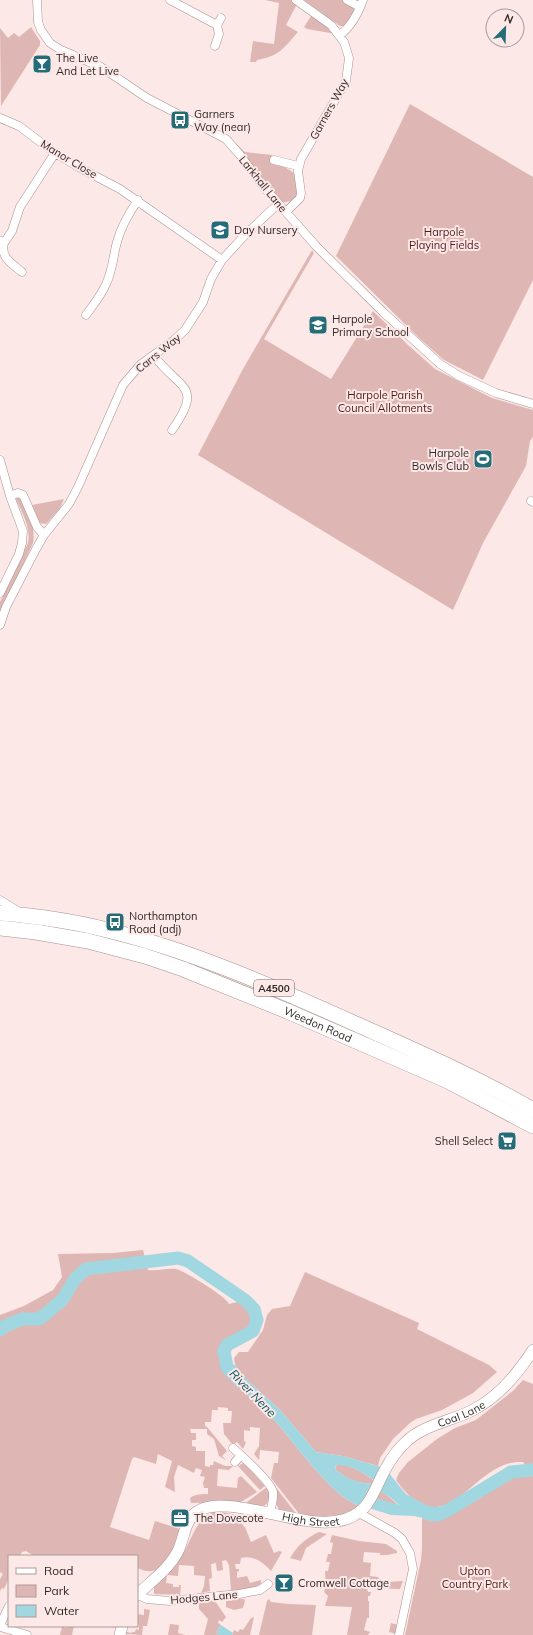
<svg xmlns="http://www.w3.org/2000/svg" width="533" height="1635" font-family="Mulish,sans-serif">
	<style>
		.green { fill: #deb7b4 }
		.water { fill: #a1d7e1 }
		.lines { fill: none; stroke-linecap: round; stroke-linejoin: round }
		.river { stroke: #a1d7e1; stroke-width: 13 }
		.street-casing { stroke: #a89190; stroke-width: 9 }
		.secondary-casing { stroke: #a89190; stroke-width: 12 }
		.highway-casing { stroke: #a89190; stroke-width: 16 }
		.street { stroke: #fff; stroke-width: 8 }
		.secondary { stroke: #fff; stroke-width: 11 }
		.highway { stroke: #fff; stroke-width: 15 }
		.labels { text-anchor: middle; dominant-baseline: central; stroke-width: 4; stroke-linejoin: round; paint-order: stroke }
		.shield { fill: #fce8e6; stroke: #6d6160; stroke-width: 1 }
		.shield-label { font-size: 10px; font-weight: bold; fill: #302726 }
		.poi-label { font-size: 11px; fill: #302726; stroke: #fce8e6; text-anchor: start }
		.street-label { font-size: 11px; fill: #302726; stroke: #fce8e6 }
		.park-label { font-size: 11px; fill: #521819; stroke: #fce8e6 }
		.water-label { font-size: 12px; font-style: italic; fill: #075561; stroke: #fce8e6 }
	</style>
	<rect width="100%" height="100%" fill="#fce8e6"/>
	<path class="green" d="M265 0H292L297 4 286 25 298 32C283 49 279 56 257 60L256 62H250L253 41 274 44 279 3Z
		M304 0H344L355 8V12L344 26H340Z
		M311 16 330 26 336 34 307 29 304 27Z
		M31 27 40 41V45L1 106 0 28 8 38 14 33 19 37Z
		M410 104 533 177V280L483 380 444 360 419 338 336 256Z
		M234 142 245 152 272 155 271 162 280 164 294 173C298 187 302 202 283 202L277 198 233 143Z
		M312 250 314 253 264 339 331 379 373 311 408 345 435 369 492 398 533 410V437L530 441 526 466 483 543 453 610 198 455 243 369Z
		M20 496C27 510 36 526 33 543L0 614V602L28 543C31 527 22 513 16 499L17 497Z
		M64 499 60 508 47 523 45 524 40 523 32 505Z
		M143 1250 148 1270C158 1271 167 1268 176 1269 185 1271 228 1298 229 1304L245 1300C251 1306 260 1314 256 1324 249 1340 231 1336 224 1351L229 1369 224 1373C241 1390 261 1405 277 1423 296 1445 333 1498 360 1506L343 1516 321 1517 300 1515 271 1478 274 1463H278L279 1452 260 1450 259 1460 254 1454 259 1446 260 1428 250 1427V1431L244 1430V1441L246 1442 243 1449 237 1442 233 1445 224 1434 223 1423H231L232 1411H228V1408L218 1407V1410H212L211 1422H205V1426L207 1427 227 1451 222 1456 227 1461 219 1456 214 1439 207 1434V1429H190L191 1433H196V1440H192V1446L196 1447V1451H205V1466L210 1467V1465H213L214 1461 225 1466H233L229 1470 218 1469 217 1486 237 1488 238 1478 241 1476 257 1492 241 1502 191 1503 190 1498C195 1494 202 1494 208 1494V1488H204L203 1483 205 1477 200 1476 202 1470 196 1468 194 1473 178 1465 174 1477 175 1492 165 1487 172 1461 158 1454 156 1464 134 1457 132 1459 110 1527 149 1540 155 1521 183 1530C180 1541 167 1566 155 1570 149 1573 143 1570 137 1568V1556H34L26 1551 22 1552 20 1556H9V1578L4 1589 2 1588 0 1591V1579L3 1574 0 1572V1315L24 1306 53 1290 62 1277 58 1254 113 1253Z
		M305 1272 419 1323 417 1329 489 1365 497 1372 473 1393 442 1410 416 1419 410 1423 393 1439 380 1458 378 1466 343 1456 316 1452 281 1411 243 1376 235 1365 234 1358 239 1352H248L263 1330 267 1315 272 1309 290 1306Z
		M523 1380 533 1384V1468L527 1467 523 1462C472 1458 448 1552 396 1480L399 1473 408 1462 437 1439 455 1428 476 1420 514 1390Z
		M243 1463 246 1465 265 1486 260 1490 238 1466Z
		M337 1464C352 1464 367 1475 378 1484 361 1484 348 1481 335 1469Z
		M528 1470H533V1635H405L421 1560 422 1549V1518L433 1520 442 1519 456 1511 511 1472Z
		M267 1487C271 1494 270 1507 259 1507 255 1507 250 1505 246 1504L247 1502Z
		M277 1489 295 1512 296 1514 279 1510 276 1503Z
		M368 1489C381 1489 390 1497 399 1506L375 1498 366 1493Z
		M216 1511 243 1516 244 1517 239 1519 244 1527H245L251 1542 266 1535 274 1553 279 1551 282 1552 271 1571C263 1562 253 1555 241 1558L240 1564H235L236 1569H239V1571L237 1572V1578L247 1576 250 1583 261 1580V1584L251 1589 231 1591 229 1565 226 1560 222 1561 223 1570 217 1571 216 1563 211 1564 212 1578 209 1579 210 1591 201 1593 204 1586 205 1576 194 1575V1566L179 1565 178 1576 167 1575 166 1583 173 1584V1587H179V1585H181L180 1595 154 1594V1586C163 1576 173 1567 181 1556 194 1538 193 1521 216 1511Z
		M319 1532 327 1534 306 1548 301 1561 290 1558C297 1546 306 1538 319 1532Z
		M332 1535 359 1541 386 1544 397 1551V1553L387 1555H380V1553L364 1552 363 1562 371 1563 370 1576 378 1577 379 1580 389 1582 403 1581 400 1589 367 1588 368 1592H371L370 1596H368V1601H369V1618H367L364 1630 370 1632 368 1635H347L352 1607 325 1606 328 1596 324 1592 326 1586 325 1571H328L330 1562H326L328 1554H331L333 1543 330 1542Z
		M236 1599H244L245 1601 243 1608 234 1610 226 1607V1601Z
		M269 1599 271 1602 288 1604 316 1605 312 1635H259L267 1601Z
		M215 1601 226 1617 222 1622 219 1620 218 1623 221 1625 216 1633 219 1635H204L208 1619 199 1609V1603Z
		M144 1609 150 1610 147 1626H143L142 1635 126 1634V1632L132 1633V1632H135L136 1629 139 1630V1625L137 1624V1614L144 1615Z
		M254 1617 250 1635H232L234 1630 238 1632 240 1629 243 1630 251 1618Z
		M391 1623 398 1625 396 1634 389 1632Z
		M170 1624 179 1625 178 1633 185 1635H168Z
		M67 1626H74L72 1635H60L62 1627 67 1628Z"/>
	<path class="water" d="M235 1365 243 1376 281 1411 316 1452 343 1456 381 1467 375 1481C364 1473 351 1464 336 1465L335 1469C347 1480 358 1483 374 1484L371 1489 366 1491 369 1495 360 1506C333 1498 296 1445 277 1423 261 1405 241 1389 224 1373Z
		M388 1472 406 1494 428 1506 442 1507 447 1516 433 1520 414 1516 391 1515 369 1508 375 1498 399 1505 391 1498 379 1491Z
		M221 1625 233 1633 232 1635H219L216 1633Z"/>
	<g class="lines">
		<path class="river" d="M0 1330 5 1326 22 1319H39L47 1313 63 1299 75 1279 86 1269 178 1258 188 1261 245 1300 254 1309 257 1320 253 1331 227 1345 224 1351 227 1367 240 1381
			M428 1514 438 1515 450 1509 511 1472 533 1470"/>
		<g class="street-casing">
			<path id="street" d="M37 0 38 22 41 30 50 43 61 50 101 67 147 98 226 139 240 155 262 185 316 246 383 312 440 364 459 376 496 393 533 404
				M170 0 217 25
				M347 0 360 7
				M340 35C352 26 358 14 363 0
				M215 46 219 34 217 25 221 18
				M0 118 19 126 55 153 80 168 120 189 222 260
				M274 160 298 166
				M286 212 300 198 301 193 298 171 301 159 346 81 349 58 344 42 331 25 296 0
				M1 241 4 243C0 257 12 264 22 272
				M4 243 12 231 20 207 55 153
				M86 315C93 305 101 296 106 284 113 270 113 256 117 242 121 227 129 213 138 200
				M154 356C180 390 204 385 172 430
				M0 460 10 496 23 531 22 543 19 554 0 593
				M10 496 18 493 23 495 37 527 44 535
				M531 501 533 502
				M0 625 6 607 36 549 44 535 69 504 78 487 123 385 140 365 173 341 185 330 203 302 211 279 222 260 244 236 278 204
				M0 900 16 910
				M233 1448C242 1456 271 1482 273 1492 274 1500 271 1507 270 1514
				M235 1462 241 1455
				M359 1513 395 1533 402 1539 410 1553 413 1569 399 1635
				M138 1595 147 1599 170 1601 239 1594 260 1590 268 1584
				M1 1627 27 1635
				M1 1627V1623L9 1606"/>
		</g>
		<g class="secondary-casing">
			<g id="secondary">
				<path id="s1" d="M137 1595C151 1581 169 1569 178 1551 184 1539 185 1518 198 1511 227 1493 300 1529 338 1521 370 1515 372 1493 386 1468 391 1459 398 1449 406 1442 421 1426 451 1421 471 1411 498 1398 517 1375 533 1350"/>
				<path d="M120 1635 122 1626"/>
			</g>
		</g>
		<g class="highway-casing">
			<g id="highway">
				<path d="M0 913C36 916 72 921 107 930 193 951 276 988 356 1024 416 1051 476 1077 533 1110"/>
				<path id="s2" d="M0 928 36 932 88 941 145 956 183 969 287 1011 448 1081 533 1126"/>
			</g>
		</g>
		<use href="#street" class="street"/>
		<use href="#secondary" class="secondary"/>
		<use href="#highway" class="highway"/>
	</g>
	<defs>
		<g id="bar-square" transform="scale(1)"><rect x="-9" y="-9" width="18" height="18" rx="4" fill="#246c78" stroke="#fce8e6"/><path d="M-6-5H6L.8 .8V4.5H3.5V6h-7V4.5H-.8V.8Z" fill="#fff"/></g>
		<g id="bus-square" transform="scale(1)"><rect x="-9" y="-9" width="18" height="18" rx="4" fill="#246c78" stroke="#fce8e6"/><path d="M-5-6H5V4H4V6H2V4H-2V6H-4V4H-5ZM-3.5-4V0h7V-4ZM-3.5 1.2v1.5H-2V1.2ZM2 1.2v1.5H3.5V1.2Z" fill="#fff"/></g>
		<g id="school-square" transform="scale(1)"><rect x="-9" y="-9" width="18" height="18" rx="4" fill="#246c78" stroke="#fce8e6"/><path d="M0-5L7-2L0 1L-7-2ZM-4 1L0 2.5L4 1V4Q0 6-4 4Z" fill="#fff"/></g>
		<g id="stadium-square" transform="scale(1)"><rect x="-9" y="-9" width="18" height="18" rx="4" fill="#246c78" stroke="#fce8e6"/><path d="M0-5a6.5 5 0 1 0 0 10a6.5 5 0 1 0 0-10ZM-3.5-1.8h7v3.6h-7Z" fill="#fff"/></g>
		<g id="supermarket-square" transform="scale(1)"><rect x="-9" y="-9" width="18" height="18" rx="4" fill="#246c78" stroke="#fce8e6"/><path d="M-6-5.5h2.5l.6 2H6L4.5 2H-2.5L-4.4-4H-6ZM-1.5 3.2a1.3 1.3 0 1 0 .1 0ZM3 3.2a1.3 1.3 0 1 0 .1 0Z" fill="#fff"/></g>
		<g id="office-square" transform="scale(1)"><rect x="-9" y="-9" width="18" height="18" rx="4" fill="#246c78" stroke="#fce8e6"/><path d="M-6-3h4V-5.5h4V-3h4V5H-6ZM-1-4.5V-3h2v-1.5ZM-6 0V1H6V0Z" fill="#fff"/></g>
	</defs>
	<g fill-rule="evenodd">
		<use href="#bar-square" x="42" y="64"/>
		<use href="#bus-square" x="180" y="120"/>
		<use href="#school-square" x="220" y="230"/>
		<use href="#school-square" x="318" y="325"/>
		<use href="#stadium-square" x="483" y="459"/>
		<use href="#bus-square" x="115" y="922"/>
		<use href="#supermarket-square" x="507" y="1141"/>
		<use href="#office-square" x="180" y="1518"/>
		<use href="#bar-square" x="284" y="1583"/>
	</g>
	<g class="labels">
		<rect class="shield" x="254" y="980" width="40" height="16" rx="3"/>
		<g class="shield-label">
			<text x="274" y="988">A4500</text>
		</g>
		<g class="poi-label">
			<text x="56" y="58">The Live<tspan x="56" dy="13">And Let Live</tspan></text>
			<text x="194" y="114">Garners<tspan x="194" dy="13">Way (near)</tspan></text>
			<text x="234" y="230">Day Nursery</text>
			<text x="332" y="319">Harpole<tspan x="332" dy="13">Primary School</tspan></text>
			<text x="469" y="453" text-anchor="end">Harpole<tspan x="469" dy="13">Bowls Club</tspan></text>
			<text x="129" y="916">Northampton<tspan x="129" dy="13">Road (adj)</tspan></text>
			<text x="493" y="1141" text-anchor="end">Shell Select</text>
			<text x="194" y="1518">The Dovecote</text>
			<text x="298" y="1583">Cromwell Cottage</text>
		</g>
		<g class="street-label">
			<text transform="translate(329 109) rotate(-61)">Garners Way</text>
			<text transform="translate(69 159) rotate(31)">Manor Close</text>
			<text transform="translate(263 184) rotate(51)">Larkhall Lane</text>
			<text transform="translate(158 353) rotate(-39)">Carrs Way</text>
			<text stroke="none"><textPath href="#s2" startOffset="334">Weedon Road</textPath></text>
			<text stroke="none"><textPath href="#s1" startOffset="419">Coal Lane</textPath></text>
			<text stroke="none"><textPath href="#s1" startOffset="221">High Street</textPath></text>
			<text transform="translate(204 1597) rotate(-5)">Hodges Lane</text>
		</g>
		<g class="park-label">
			<text x="444" y="232">Harpole<tspan x="444" dy="13">Playing Fields</tspan></text>
			<text x="385" y="395">Harpole Parish<tspan x="385" dy="13">Council Allotments</tspan></text>
			<text x="475" y="1571">Upton<tspan x="475" dy="13">Country Park</tspan></text>
		</g>
		<g class="water-label">
			<text transform="translate(253 1393) rotate(46)">River Nene</text>
		</g>
	</g>
	<rect x="8" y="1555" width="130" height="72" fill="#fce8e6" stroke="#aa9b99"/>
	<rect x="16" y="1568" width="20" height="6" fill="#ffffff" stroke="#aa9b99"/>
	<text x="44" y="1575" font-size="12" fill="#302726">Road</text>
	<rect x="16" y="1585" width="20" height="12" fill="#deb7b4" stroke="#aa9b99"/>
	<text x="44" y="1595" font-size="12" fill="#302726">Park</text>
	<rect x="16" y="1605" width="20" height="12" fill="#a1d7e1" stroke="#aa9b99"/>
	<text x="44" y="1615" font-size="12" fill="#302726">Water</text>
	<g transform="translate(505 28) rotate(23)"><circle r="19" fill="#fce8e6" stroke="#aa9b99"/>
	<path d="M0-3L7 15L0 10L-7 15Z" fill="#246c78"/>
	<text y="-6" font-size="11" font-weight="bold" text-anchor="middle" fill="#302726">N</text>
	</g>
</svg>
